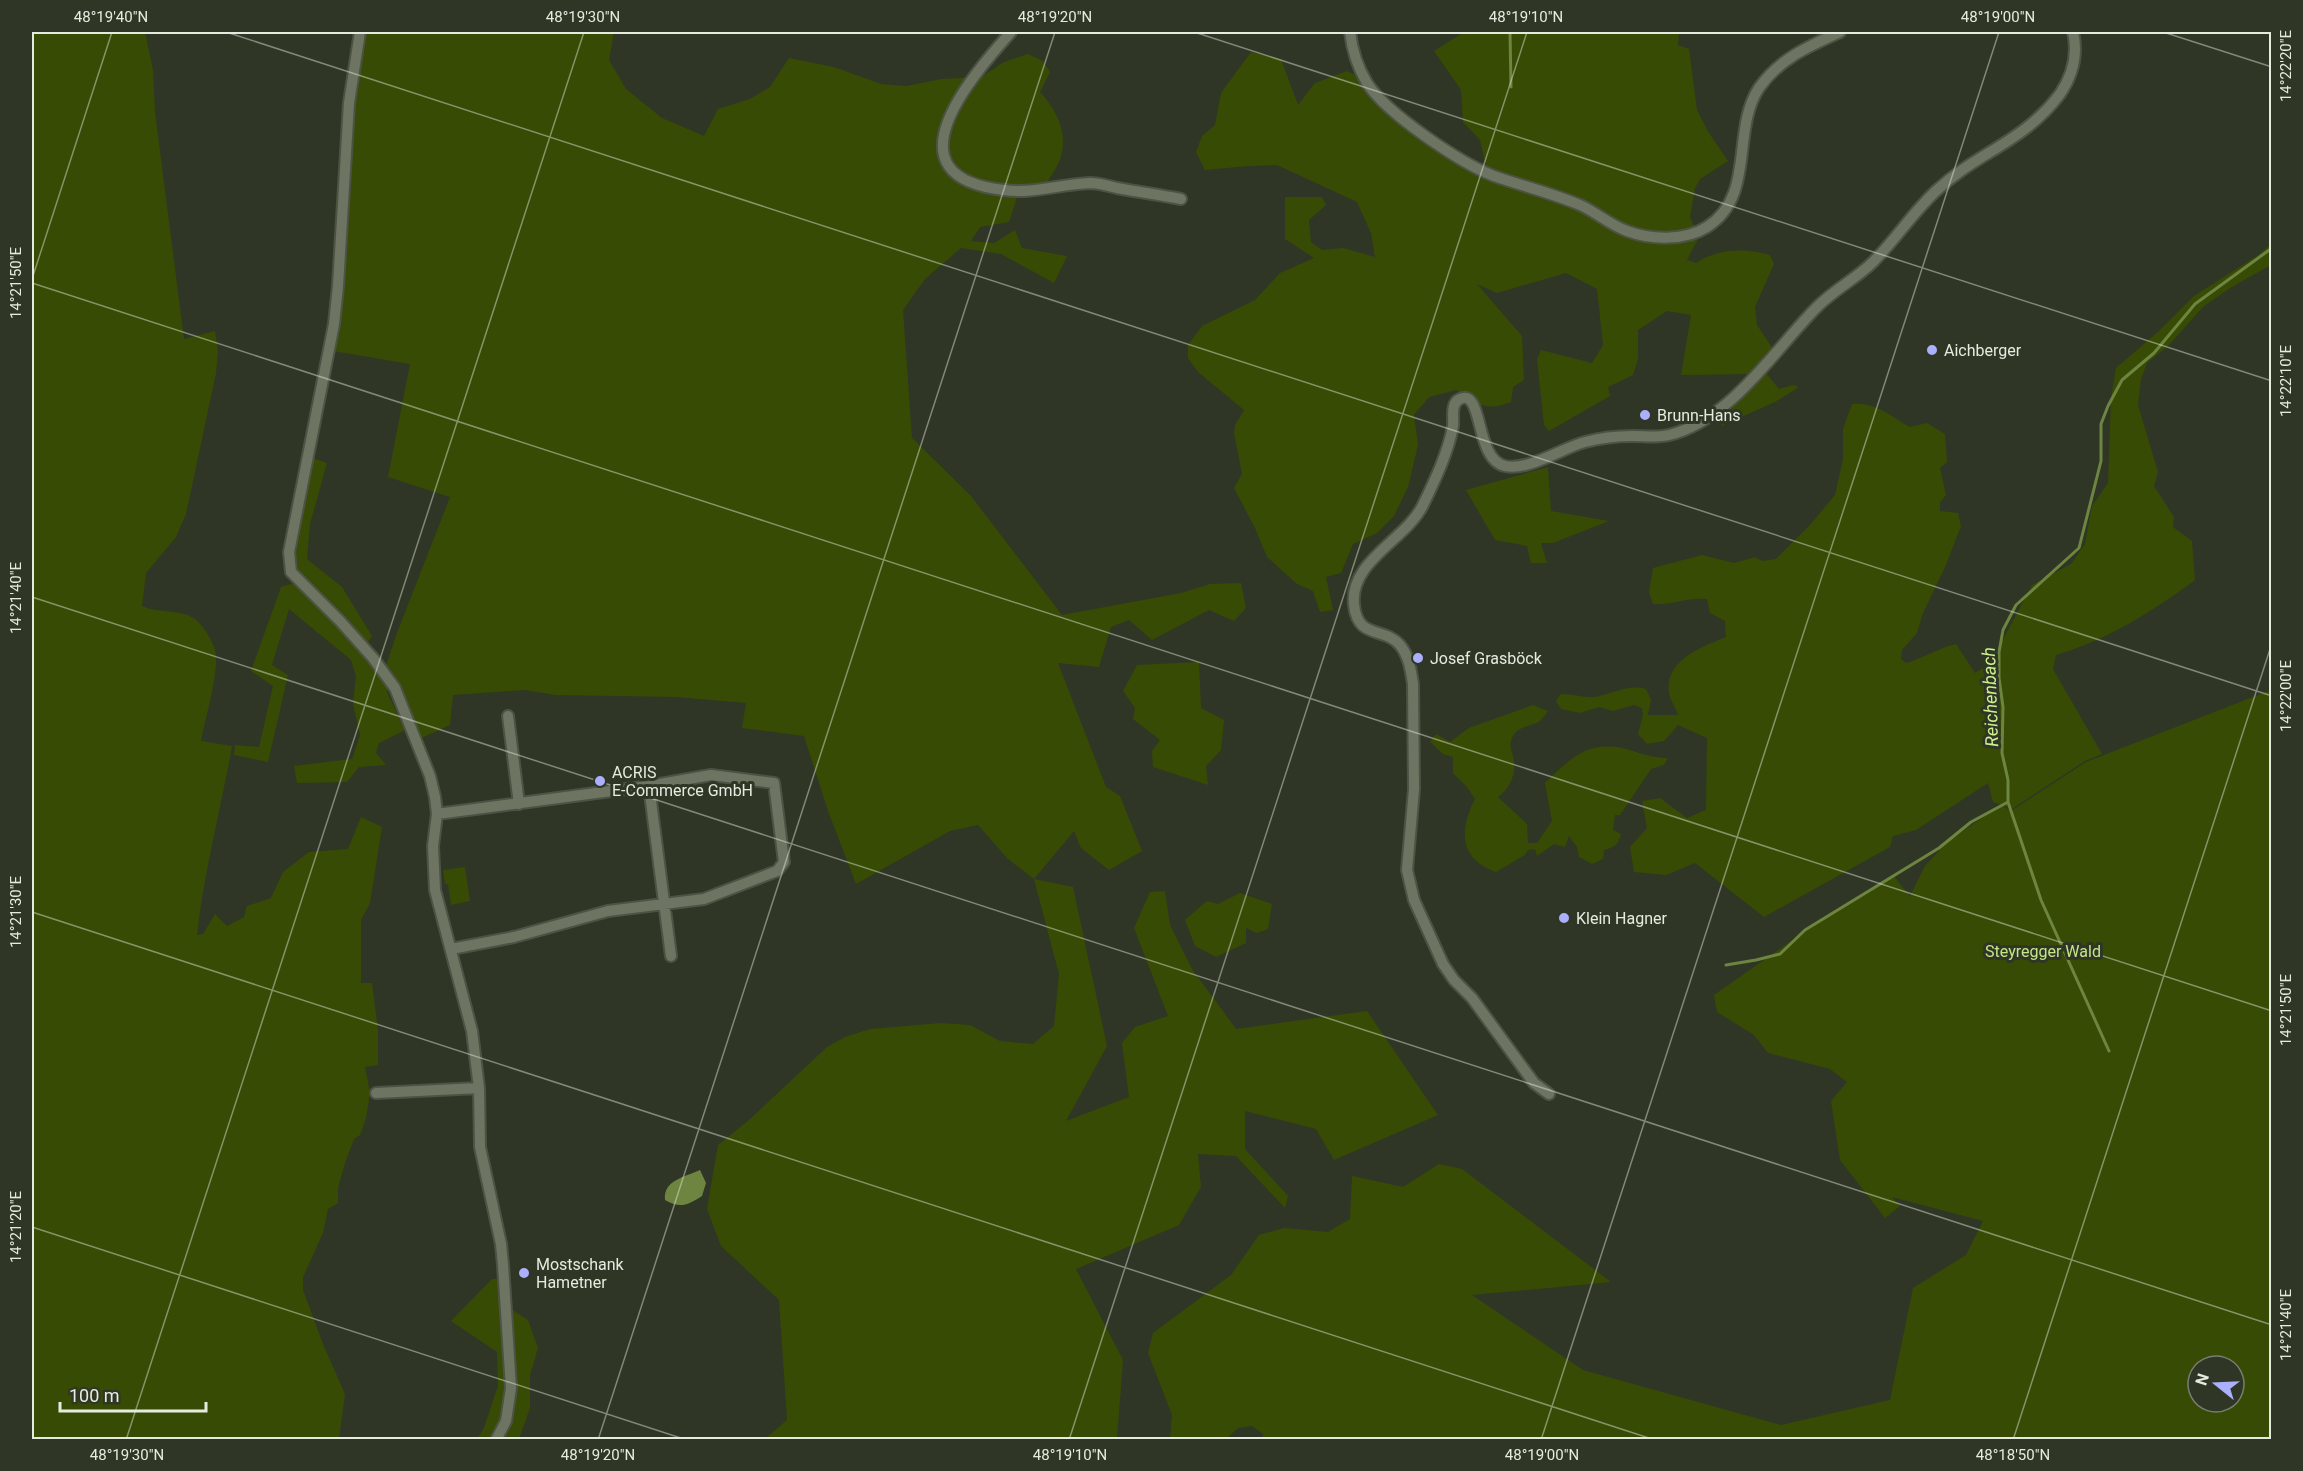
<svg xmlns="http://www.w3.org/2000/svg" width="2303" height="1471" font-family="Roboto,sans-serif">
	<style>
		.green { fill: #384b04; fill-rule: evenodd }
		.water { fill: #6d8540 }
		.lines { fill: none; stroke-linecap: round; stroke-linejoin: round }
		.stream { stroke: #6d8540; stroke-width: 3 }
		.minor-casing { stroke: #4d5344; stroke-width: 14 }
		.minor { stroke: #6d7562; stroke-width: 10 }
		.ticks { fill: none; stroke: #e6ebe0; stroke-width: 1.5; stroke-opacity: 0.45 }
		.poi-dot { fill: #aab0fb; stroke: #2f3625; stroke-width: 2 }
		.labels { text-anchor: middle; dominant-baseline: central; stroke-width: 6; stroke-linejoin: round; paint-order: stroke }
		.poi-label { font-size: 16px; fill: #e6ebe0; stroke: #2f3625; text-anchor: start }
		.park-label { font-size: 16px; fill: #c4e686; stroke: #2f3625 }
		.water-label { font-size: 18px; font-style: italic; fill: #cdf08f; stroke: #2f3625 }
		.neatline { fill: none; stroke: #e6ebe0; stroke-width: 2 }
		.ticks-label { font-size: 15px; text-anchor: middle; fill: #e6ebe0 }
	</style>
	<rect width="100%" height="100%" fill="#2f3625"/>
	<path class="green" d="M32 32H145L153 70 155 112 184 339 215 331 218 351 216 373 186 514 176 537 146 573 142 606C158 614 179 608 195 619 202 624 213 641 215 650 220 670 205 719 201 741L232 746C221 809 204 871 197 935L203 934 215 914 227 926 244 917 247 906 271 898 283 872 309 852 348 849 361 817 382 827 370 903 361 920V983H372L378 1030V1065L365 1067 370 1092 366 1118 360 1135 354 1139 345 1163 338 1188V1203L328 1209 323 1233 303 1277V1290L323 1344 345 1394 339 1439H32Z
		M365 32H614L609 60 626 89 662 118 704 136 718 109 750 99 770 87 789 58 834 67 881 84 907 86 941 79 981 77 1004 62 1028 54 1043 61 1050 72 1040 92C1056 109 1068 132 1061 156 1059 165 1052 174 1048 181L1049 186 1020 188 1009 222 980 227 971 241 994 243 1015 230 1022 248 1067 256 1054 283 1001 254 961 248 925 279 903 310 912 438 971 496 1062 615 1181 593 1210 584 1241 583 1246 608 1234 621 1209 610 1152 640 1129 620 1111 627 1099 667 1058 663 1106 787 1120 796 1142 851 1109 870 1081 848 1074 831 1034 879 1073 887 1107 1046 1066 1121 1129 1097 1122 1043 1135 1027 1168 1016 1134 928 1150 892 1165 891 1170 925 1192 969 1236 1029 1367 1011 1438 1115 1334 1160 1316 1129 1245 1111V1149L1288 1196 1285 1208 1236 1156 1198 1154 1201 1187 1179 1225 1076 1269 1123 1360 1117 1439H765L787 1420 779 1300 721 1246 707 1209 718 1145 749 1120 827 1047 845 1037 870 1029 941 1023 970 1025 1000 1041 1033 1044 1054 1026 1059 974 1034 879 1008 859 978 825 950 831 856 884 828 811 804 736 742 728 746 703 677 697 556 695 524 690 453 695 450 725 419 739 397 685 386 666 397 633 450 497 388 477 410 364 333 351 342 296 345 251 352 112Z
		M1464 32H1679L1678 45 1689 49 1697 110 1709 133 1728 161 1700 179 1695 188 1690 217 1699 237 1687 260 1696 263C1719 248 1744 248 1770 255L1774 264 1755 307 1757 325 1773 349 1765 361 1756 366V374L1766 373 1779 389 1793 385 1799 387 1775 402 1721 426 1754 374 1681 375 1691 315 1667 311 1638 330V359L1633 375 1608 387 1610 396 1549 431 1544 425 1537 359 1541 350 1592 363 1603 345 1597 289 1566 273 1497 293 1477 284 1522 336 1524 380 1513 387 1511 402C1485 412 1478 404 1456 390L1429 397 1414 415 1418 445 1408 487 1394 516 1377 533 1353 544 1341 573 1326 577 1333 610 1320 612 1313 591 1297 584 1267 557 1255 528 1234 488 1242 474 1234 433 1235 425 1244 410 1198 372 1188 358V345L1202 326 1255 300 1280 273 1314 258 1285 239V197H1322L1326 205 1309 220 1311 242 1322 250 1343 248 1375 257 1371 233 1357 202 1277 165 1248 166 1205 170 1196 152 1202 136 1215 125 1221 93 1251 52 1281 59 1298 105 1315 83 1347 71 1357 76 1370 98 1383 109 1466 166 1488 176 1480 140 1463 122 1461 90 1434 51Z
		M2271 244V265L2230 288 2204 306 2169 345 2147 363 2141 379 2138 405 2158 472 2154 486 2174 517 2173 527 2192 541 2195 580C2152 612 2107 640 2056 655L2053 669 2102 754 2085 761 2012 809 1993 802 1988 783 1916 830 1893 836 1890 847 1764 917 1695 863 1666 875 1634 872 1630 847 1647 828 1642 801 1660 798 1687 818 1706 810 1707 738 1678 725 1664 741 1647 744 1638 734 1643 715 1642 708 1634 705 1613 711 1599 707 1580 713 1561 709 1556 701 1561 694C1571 694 1587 698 1595 697 1613 694 1627 684 1646 689L1651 700 1648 715H1678C1676 708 1670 700 1669 693 1664 660 1702 647 1726 637L1725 621 1710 613 1707 599C1686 597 1674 605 1653 604L1649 592 1653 568 1702 555 1734 563 1755 557 1762 561 1776 559 1810 525 1835 495 1843 459V429L1852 404C1876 402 1890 416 1910 427L1927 423 1945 434 1947 462 1940 468 1946 495 1940 502V511L1958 513 1961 526 1946 565 1923 613 1917 633 1902 650 1901 659 1906 663C1924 658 1938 648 1956 644L1975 673 1990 664 2032 585 2071 564 2085 544 2092 506 2108 483 2111 398 2116 368 2159 331 2194 296 2257 256Z
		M312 458 327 463 310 524 307 559 342 587 372 636 362 651 388 685 387 692 405 730 379 743 376 753 386 765 359 767 347 782 297 783 294 766 352 759 360 735 353 704 356 676 351 660 289 609 272 665 288 675 268 762 234 755 235 745 259 747 273 686 251 671 281 587 295 583 298 573 294 555Z
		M1548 467 1551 511 1609 521 1553 543H1541L1547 563H1531L1527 546 1495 540 1466 490Z
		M1199 662 1201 708 1224 720 1221 750 1206 766 1208 785 1153 767 1152 751 1160 740 1133 719 1135 708 1123 691 1137 665Z
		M2271 690V1439L1263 1440V1434L1252 1426 1238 1428 1226 1439H1170L1172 1415 1148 1353 1153 1333 1231 1275 1259 1235 1284 1228 1328 1232 1350 1219 1352 1176 1403 1187 1439 1164 1462 1169 1611 1282 1472 1295 1583 1370 1781 1425 1890 1400 1913 1288 1966 1255 1983 1221 1892 1197 1900 1206 1885 1218 1840 1160 1831 1101 1847 1082 1830 1069 1768 1053 1754 1035 1717 1012 1714 995 1807 930 1893 875 1910 896 1925 866 1947 842 2001 805 2011 811 2086 762ZM2198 1366H2234V1402H2198Z
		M1533 705 1548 711C1545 715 1542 719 1539 722 1528 727 1517 726 1512 738 1508 747 1513 752 1514 761 1516 775 1509 790 1498 797L1527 824 1528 843H1537L1552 821 1545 783C1569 760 1586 741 1622 748 1638 752 1651 758 1668 758L1664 765 1651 769 1620 815H1615L1613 830 1621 834C1618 845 1615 847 1604 850L1603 859 1592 864 1579 857 1577 847 1569 836 1565 847 1554 844 1537 856 1535 849 1528 850 1525 855 1496 872C1459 859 1459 830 1475 799L1467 787 1453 773V757L1443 754 1430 742 1436 734 1450 742 1469 728Z
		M465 867 470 901 451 905 448 884H445L443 870Z
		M1240 893 1272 904 1268 929 1257 933 1246 928V943L1216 957 1195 946 1185 920 1207 901 1218 904Z
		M492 1279H499L508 1388 504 1418 492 1439H477L484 1428 498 1386 497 1352 451 1321Z
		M508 1307 528 1320 538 1348 530 1375V1408L519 1439H511L503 1436 512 1417 514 1390Z"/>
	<path class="water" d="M700 1170 706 1183 702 1196C688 1205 680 1209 665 1200 663 1180 685 1177 700 1170Z"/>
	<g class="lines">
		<path class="stream" d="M1510 32 1511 87
			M1726 965 1756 960 1780 954 1805 930 1939 848 1971 822 2008 802
			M2109 1051 2041 900 2008 802V780L2002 753 2003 707 1999 678V652L2003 630 2016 605 2079 548 2101 461V424L2108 406 2122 380 2154 353 2195 304 2272 248"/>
		<g class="minor-casing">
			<path id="minor" d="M360 32 349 103 338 286 334 324 289 552 291 572 340 621 373 658 395 688 430 776 435 797 437 814 433 846 435 890 472 1031 479 1088 480 1147 501 1244 503 1265 511 1388 506 1421 496 1440
				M1011 32C969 79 885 177 1004 190 1033 194 1061 184 1090 183 1099 183 1109 186 1117 188 1139 192 1160 195 1181 199
				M1350 32C1352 49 1358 68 1367 83 1386 113 1460 163 1494 176 1522 186 1552 193 1580 205 1596 212 1610 225 1627 231 1651 240 1685 241 1707 227 1756 196 1731 130 1759 88 1779 59 1809 46 1840 32
				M508 716 519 804
				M649 786 671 956
				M437 814 649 786 711 775 774 783 784 862 777 871 704 899 608 911 514 937 451 949
				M376 1093 479 1088
				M1549 1094 1534 1083 1472 998 1454 980 1443 964 1414 900 1407 870 1414 789 1413 684C1411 671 1409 656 1400 645 1383 626 1358 640 1354 605 1349 561 1406 540 1423 505 1435 480 1448 453 1453 426 1454 418 1450 403 1460 399 1484 388 1474 459 1505 466 1529 471 1562 448 1585 442 1600 438 1617 436 1633 436 1645 436 1657 438 1669 435 1731 420 1775 349 1817 307 1835 289 1857 278 1873 262 1896 239 1914 211 1937 190 1978 152 2024 142 2060 94 2073 75 2078 54 2073 32"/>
		</g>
		<use href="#minor" class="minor"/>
	</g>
	<path class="ticks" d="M226 32 2272 696M1194 32 2272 381M2163 32 2272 67M32 279 112 32M32 283 2272 1011M32 597 2272 1325M32 912 1655 1440M32 1227 687 1440M126 1440 584 32M598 1440 1055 32M1069 1440 1527 32M1541 1440 1999 32M2013 1440 2272 643"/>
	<g class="poi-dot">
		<circle cx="1932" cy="350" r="6"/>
		<circle cx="1645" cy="415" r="6"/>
		<circle cx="1418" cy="658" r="6"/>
		<circle cx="600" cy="781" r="6"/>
		<circle cx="1564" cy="918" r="6"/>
		<circle cx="524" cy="1273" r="6"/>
	</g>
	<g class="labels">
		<g class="poi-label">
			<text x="1944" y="350">Aichberger</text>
			<text x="1657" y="415">Brunn-Hans</text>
			<text x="1430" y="658">Josef Grasböck</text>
			<text x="612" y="772">ACRIS<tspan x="612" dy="18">E-Commerce GmbH</tspan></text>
			<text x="1576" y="918">Klein Hagner</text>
			<text x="536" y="1264">Mostschank<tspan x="536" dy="18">Hametner</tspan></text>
		</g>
		<g class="park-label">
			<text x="2043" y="951">Steyregger Wald</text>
		</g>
		<g class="water-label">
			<text transform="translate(1990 697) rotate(-92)">Reichenbach</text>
		</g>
	</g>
	<rect width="2303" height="1471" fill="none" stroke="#2f3625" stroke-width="66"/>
	<g transform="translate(2216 1384) rotate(288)"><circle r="28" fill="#2f3625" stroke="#787e70" stroke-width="1.5"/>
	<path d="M0-4.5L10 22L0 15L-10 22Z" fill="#aab0fb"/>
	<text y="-9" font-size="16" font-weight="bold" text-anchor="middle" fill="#e6ebe0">N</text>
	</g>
	<path d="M60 1402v9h146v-9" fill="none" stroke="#e6ebe0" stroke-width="3"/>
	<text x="69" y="1402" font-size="18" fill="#e6ebe0" stroke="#2f3625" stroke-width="4.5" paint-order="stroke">100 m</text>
	<rect x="33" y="33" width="2237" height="1405" class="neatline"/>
	<g class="ticks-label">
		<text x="111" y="22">48°19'40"N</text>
		<text x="583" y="22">48°19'30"N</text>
		<text x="1055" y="22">48°19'20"N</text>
		<text x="1526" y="22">48°19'10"N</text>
		<text x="1998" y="22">48°19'00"N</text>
		<text transform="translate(2286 66) rotate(-90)" y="5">14°22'20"E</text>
		<text transform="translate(16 283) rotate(-90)" y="5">14°21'50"E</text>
		<text transform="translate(2286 381) rotate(-90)" y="5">14°22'10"E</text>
		<text transform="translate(16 598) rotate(-90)" y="5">14°21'40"E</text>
		<text transform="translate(2286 696) rotate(-90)" y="5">14°22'00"E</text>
		<text transform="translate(16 912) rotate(-90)" y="5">14°21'30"E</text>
		<text transform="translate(2286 1010) rotate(-90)" y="5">14°21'50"E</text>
		<text transform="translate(16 1227) rotate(-90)" y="5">14°21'20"E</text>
		<text transform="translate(2286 1325) rotate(-90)" y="5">14°21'40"E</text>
		<text x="127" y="1460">48°19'30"N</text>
		<text x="598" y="1460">48°19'20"N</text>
		<text x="1070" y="1460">48°19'10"N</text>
		<text x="1542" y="1460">48°19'00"N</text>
		<text x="2013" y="1460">48°18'50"N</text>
	</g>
</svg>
